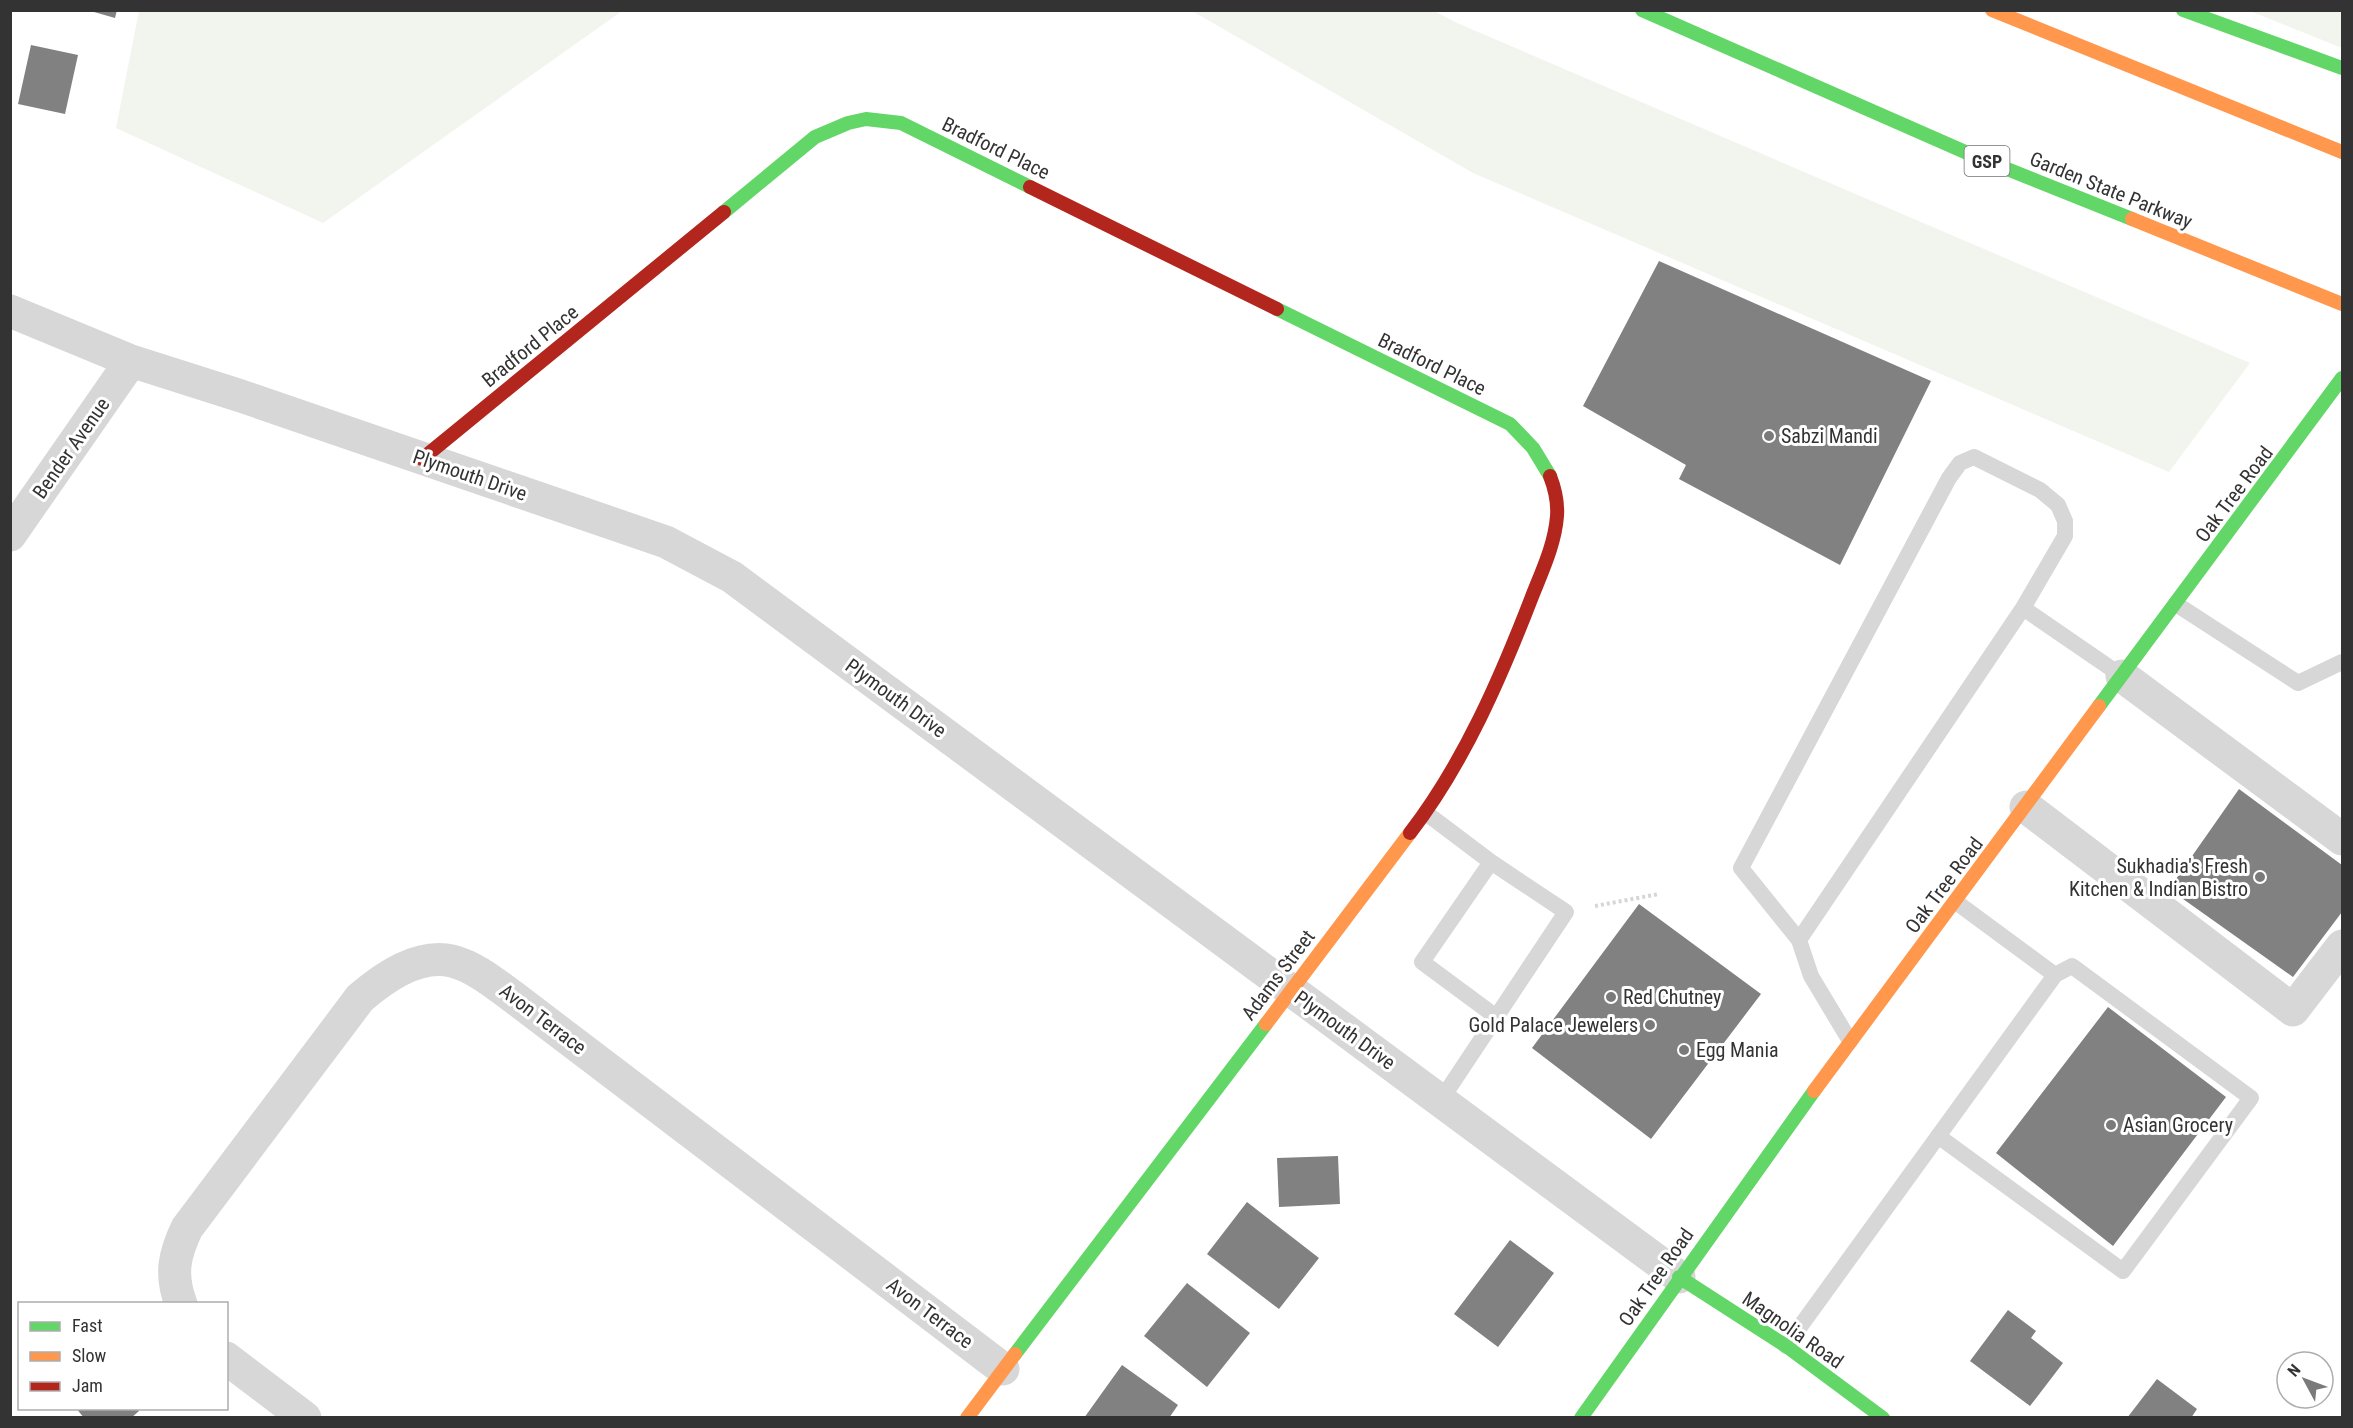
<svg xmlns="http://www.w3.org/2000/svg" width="2353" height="1428" font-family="'Roboto Condensed',sans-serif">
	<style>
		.green { fill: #f1f5ed }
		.building { fill: #818181 }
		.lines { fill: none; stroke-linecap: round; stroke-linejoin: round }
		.path { stroke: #d6d6d6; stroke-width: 4; stroke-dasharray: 3 3; stroke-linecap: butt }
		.lane { stroke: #d7d7d7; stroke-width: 16 }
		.street { stroke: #d7d7d7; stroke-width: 33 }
		.fast { stroke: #63d668; stroke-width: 14 }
		.slow { stroke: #ff974d; stroke-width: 14 }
		.jam { stroke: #b3261e; stroke-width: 14 }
		.poi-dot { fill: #7a7a7a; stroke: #fff; stroke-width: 2 }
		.labels { text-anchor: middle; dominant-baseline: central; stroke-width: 6; stroke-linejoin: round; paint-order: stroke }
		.shield { fill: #fff; stroke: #707070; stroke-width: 1.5 }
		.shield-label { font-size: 18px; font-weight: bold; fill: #333 }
		.street-label { font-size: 20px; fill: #333; stroke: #fff }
		.poi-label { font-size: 20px; fill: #333; stroke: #fff; text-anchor: start }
	</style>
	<rect width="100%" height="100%" fill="#fff"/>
	<path class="green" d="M139 11V10L622 11 323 223 116 128Z
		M1192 11H1434L1457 23 2250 363 2169 472 1473 173Z
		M2250 11H2342V48Z"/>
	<path class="building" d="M87 10H117L115 18Z
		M31 45 78 55 65 114 18 104Z
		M1659 261 1931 381 1840 565 1679 479 1686 465 1583 406Z
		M2239 789 2342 865V912L2293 977 2169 889Z
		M1639 904 1761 994 1651 1139 1532 1048Z
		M2108 1007 2226 1097 2113 1246 1996 1153Z
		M1338 1156 1340 1204 1279 1207 1277 1158Z
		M1247 1202 1319 1258 1279 1309 1207 1254Z
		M1510 1240 1554 1273 1498 1347 1454 1314Z
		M1187 1283 1250 1333 1207 1387 1144 1336Z
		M2008 1310 2036 1331 2031 1338 2063 1363 2030 1406 1970 1361Z
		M1122 1365 1178 1405 1169 1418H1084Z
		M2157 1379 2197 1409 2191 1418H2127Z
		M76 1408H138L139 1411 131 1418H84Z"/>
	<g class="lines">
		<path class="path" d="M1595 906 1659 894"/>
		<path class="lane" d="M2176 604 2298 683 2342 662
			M2023 608 2122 676
			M1426 813 1491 862
			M1799 940 2023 608 2065 536V521L2058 505 2040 490 1974 457 1960 463 1949 478 1741 868 1799 940 1811 976 1850 1041
			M1441 1100 1566 912 1491 862 1422 962 1495 1016
			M1938 1136 2123 1271 2251 1098 2072 966 2055 975 1956 902
			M1786 1346 2055 975"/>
		<path class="street" d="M10 311 131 361 241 396 666 542 732 577 1679 1277
			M10 535 131 361
			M2122 676 2342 839
			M2026 807 2293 1010 2342 946
			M181 1304C170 1275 174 1255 187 1228L360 998C383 978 419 953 452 961 475 967 494 983 512 996L1003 1369
			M226 1358 305 1418"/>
		<path class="fast" d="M1642 10 1972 155 2132 219
			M2183 10 2342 68
			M724 212 815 137 848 123 866 119 901 123 1030 187
			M1277 309 1510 424 1533 448 1550 476
			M2099 706 2342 378
			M1679 1277 1786 1346 1883 1418
			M1015 1354 1266 1024
			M1581 1418 1814 1091"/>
		<path class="slow" d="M1992 10 2342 152
			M2132 219 2342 304
			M1266 1024 1410 833
			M1814 1091 2099 706
			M967 1418 1015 1354"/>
		<path class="jam" d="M1030 187 1277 309
			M422 459 724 212
			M1410 833C1464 763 1501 677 1533 594 1543 569 1555 543 1557 516 1558 502 1555 489 1550 476"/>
	</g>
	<g class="poi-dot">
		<circle cx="1769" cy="436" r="6"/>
		<circle cx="2260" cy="877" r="6"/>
		<circle cx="1611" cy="997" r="6"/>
		<circle cx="1650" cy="1025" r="6"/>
		<circle cx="1684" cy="1050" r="6"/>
		<circle cx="2111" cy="1125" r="6"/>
	</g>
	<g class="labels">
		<rect class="shield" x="1964.5" y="146" width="45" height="30" rx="4.5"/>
		<g class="shield-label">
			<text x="1987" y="161">GSP</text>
		</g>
		<g class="street-label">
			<text transform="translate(996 148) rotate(26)">Bradford Place</text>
			<text transform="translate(2111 190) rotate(22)">Garden State Parkway</text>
			<text transform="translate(530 346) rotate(-39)">Bradford Place</text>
			<text transform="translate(1432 364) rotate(26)">Bradford Place</text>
			<text transform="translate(71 448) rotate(-55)">Bender Avenue</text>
			<text transform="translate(470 475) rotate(19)">Plymouth Drive</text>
			<text transform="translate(2234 494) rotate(-53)">Oak Tree Road</text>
			<text transform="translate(896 698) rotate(36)">Plymouth Drive</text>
			<text transform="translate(1944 885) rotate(-53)">Oak Tree Road</text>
			<text transform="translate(1278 975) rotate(-53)">Adams Street</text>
			<text transform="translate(543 1019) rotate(37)">Avon Terrace</text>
			<text transform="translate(1345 1030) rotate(36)">Plymouth Drive</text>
			<text transform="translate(1656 1277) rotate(-55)">Oak Tree Road</text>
			<text transform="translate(930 1313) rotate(37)">Avon Terrace</text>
			<text transform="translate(1793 1330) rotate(35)">Magnolia Road</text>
		</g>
		<g class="poi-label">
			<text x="1781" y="436">Sabzi Mandi</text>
			<text x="2248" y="866" text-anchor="end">Sukhadia's Fresh<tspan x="2248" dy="23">Kitchen &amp; Indian Bistro</tspan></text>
			<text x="1623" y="997">Red Chutney</text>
			<text x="1638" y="1025" text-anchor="end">Gold Palace Jewelers</text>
			<text x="1696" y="1050">Egg Mania</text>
			<text x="2123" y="1125">Asian Grocery</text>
		</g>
	</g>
	<rect width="2353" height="1428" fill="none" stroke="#333333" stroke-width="24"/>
	<rect x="18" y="1302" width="210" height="108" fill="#ffffff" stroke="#adadad" stroke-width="1.5"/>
	<rect x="30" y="1322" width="30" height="9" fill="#63d668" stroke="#adadad" stroke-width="1.5"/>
	<text x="72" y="1332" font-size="18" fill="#333333">Fast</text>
	<rect x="30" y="1352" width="30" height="9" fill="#ff974d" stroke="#adadad" stroke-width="1.5"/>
	<text x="72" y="1362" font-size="18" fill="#333333">Slow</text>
	<rect x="30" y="1382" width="30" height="9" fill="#b3261e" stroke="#adadad" stroke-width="1.5"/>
	<text x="72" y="1392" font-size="18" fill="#333333">Jam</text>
	<g transform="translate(2305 1380) rotate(311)"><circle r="28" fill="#ffffff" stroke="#adadad" stroke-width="1.5"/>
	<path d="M0-4.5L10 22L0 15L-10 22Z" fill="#7a7a7a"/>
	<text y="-9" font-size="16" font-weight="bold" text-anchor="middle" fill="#333333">N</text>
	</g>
</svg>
